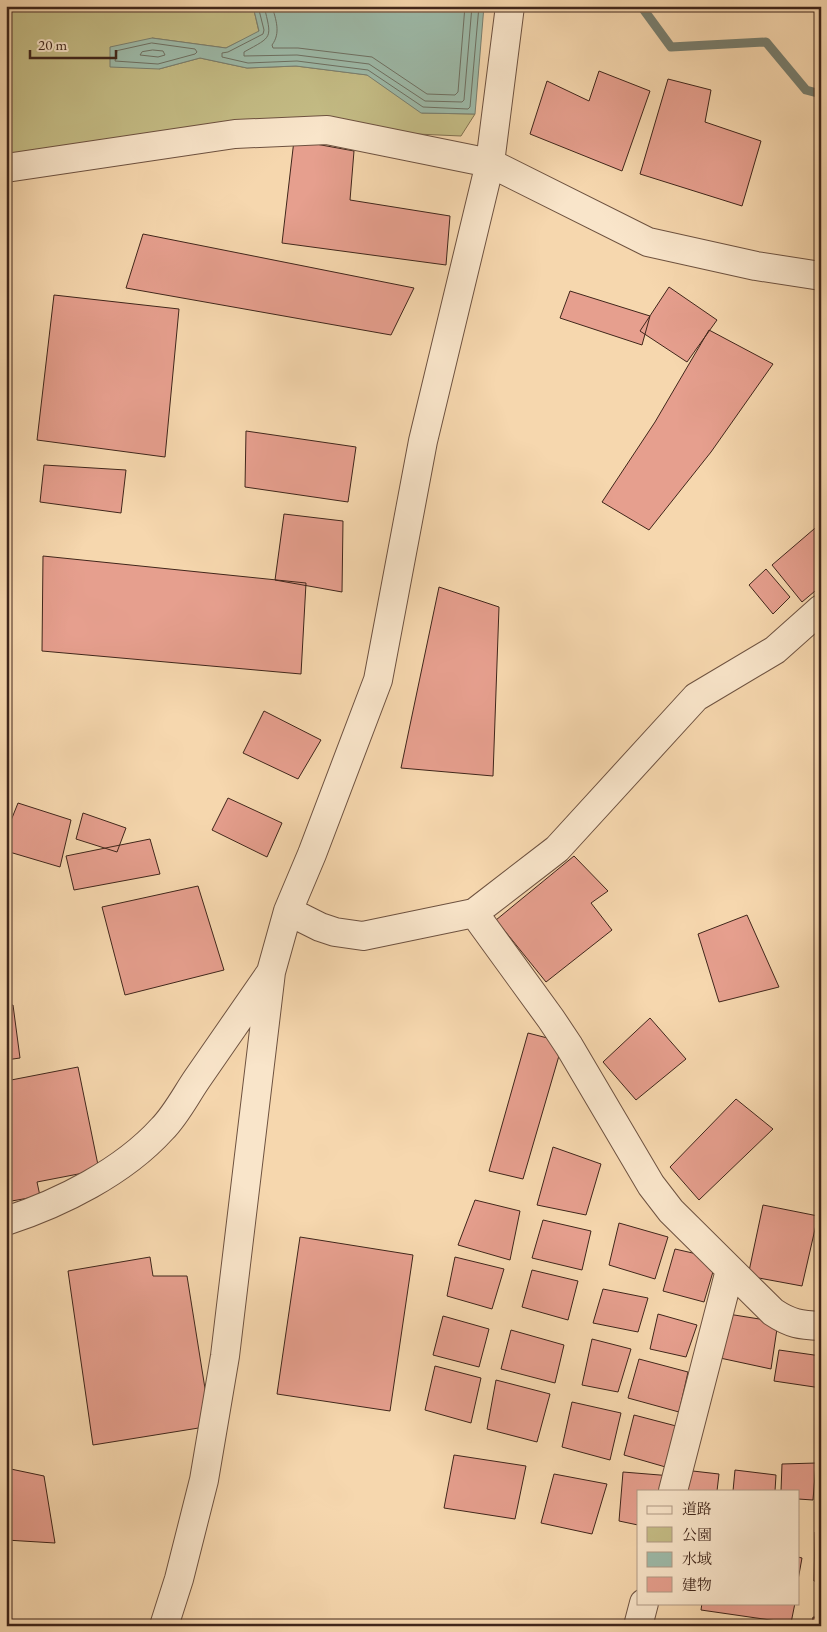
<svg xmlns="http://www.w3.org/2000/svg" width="827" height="1632" font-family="'EB Garamond','Noto Serif JP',serif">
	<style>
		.green { fill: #c4bc85; stroke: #827150 }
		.water { fill: #9dbaa9; stroke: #787f70 }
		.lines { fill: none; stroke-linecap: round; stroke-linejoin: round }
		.shore { stroke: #6e7062; stroke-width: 1 }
		.stream { stroke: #787f70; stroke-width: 9 }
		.building { fill: #e69f8e; stroke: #40261b }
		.minor-casing { stroke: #6e5240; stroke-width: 30 }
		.minor { stroke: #f9e5ca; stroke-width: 28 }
	</style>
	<rect width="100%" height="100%" fill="#f6d7ae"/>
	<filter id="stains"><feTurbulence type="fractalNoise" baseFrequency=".004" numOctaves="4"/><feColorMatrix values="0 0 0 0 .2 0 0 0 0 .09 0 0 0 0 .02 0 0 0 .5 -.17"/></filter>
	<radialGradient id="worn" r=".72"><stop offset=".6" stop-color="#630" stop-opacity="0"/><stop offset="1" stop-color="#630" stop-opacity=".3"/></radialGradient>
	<path class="green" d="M6 6H253L259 32 226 48 152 38 159 69 200 58 247 68 296 66 368 75 422 113 475 114 461 136 327 130 6 168Z"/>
	<path class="water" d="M253 6H484L475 114 421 113 367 75 296 66 247 68 200 58 159 69 110 67V47L152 38 226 48 259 31Z"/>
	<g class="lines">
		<path class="shore" d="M258 6 264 30 263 34 228 52 222 53V57L248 63 297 61 368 70 423 107 468 109 470 107 479 6
			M264 6C272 39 273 36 244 52V56L297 55 369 64 425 101 462 102 464 100 472 6
			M272 6C276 20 281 33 272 45L273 48H298L372 57 427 94 455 95 458 92 465 6
			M152 43 195 49 197 52 195 54 158 64 115 61 117 51Z
			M153 50 163 51 165 55 158 57 140 55 142 52Z"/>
		<path class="stream" d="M641 6 671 47 766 42 806 90 821 94"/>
	</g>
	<path class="building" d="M599 71 650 91 622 171 530 134 547 81 589 101Z
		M668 79 711 90 705 122 761 141 742 206 640 174Z
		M294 140 354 151 350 200 450 216 446 265 282 243Z
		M143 234 414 288 391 335 126 288Z
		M669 287 717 320 687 362 640 331Z
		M570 291 650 316 642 345 560 318Z
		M54 295 179 309 165 457 37 440Z
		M709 330 773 364 711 452 649 530 602 502 655 422Z
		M246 431 356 447 348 502 245 487Z
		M44 465 126 470 121 513 40 502Z
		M284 514 343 521 342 592 275 580Z
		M821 523V586L802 602 772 565Z
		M43 556 306 583 301 674 42 651Z
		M766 569 790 597 773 614 749 585Z
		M439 587 499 607 493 776 401 768Z
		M264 711 321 740 298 779 243 753Z
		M228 798 282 823 267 857 212 830Z
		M18 803 71 820 60 867 6 851V833Z
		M83 813 126 828 117 852 76 839Z
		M150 839 160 874 74 890 66 856Z
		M574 856 608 891 591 903 612 930 546 982 496 920Z
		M198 886 224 970 125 995 102 907Z
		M747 915 779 987 719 1002 698 934Z
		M13 1005 20 1058 6 1060V1006Z
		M650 1018 686 1059 636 1100 603 1062Z
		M528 1033 563 1042 523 1179 489 1171Z
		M78 1067 99 1170 37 1182 40 1196 6 1202V1081Z
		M736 1099 773 1129 699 1200 670 1167Z
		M553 1147 601 1164 586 1215 537 1205Z
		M475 1200 520 1211 510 1260 458 1245Z
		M763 1205 818 1216 802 1286 748 1276Z
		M543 1220 591 1231 582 1270 532 1258Z
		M619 1223 668 1237 655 1279 609 1265Z
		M300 1237 413 1255 390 1411 277 1394Z
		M675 1249 719 1259 715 1265 704 1302 663 1291Z
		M150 1257 153 1276H187L211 1426 93 1445 68 1271Z
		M455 1257 504 1269 492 1309 447 1296Z
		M532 1270 578 1281 568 1320 522 1307Z
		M603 1289 648 1298 638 1332 593 1323Z
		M658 1314 697 1325 686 1357 650 1349Z
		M728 1314 778 1322 771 1369 720 1358Z
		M443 1316 489 1329 479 1367 433 1355Z
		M511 1330 564 1345 555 1383 501 1369Z
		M592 1339 631 1349 618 1392 582 1385Z
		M779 1350 821 1356V1388L774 1381Z
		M639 1359 688 1372 679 1412 628 1398Z
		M435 1366 481 1378 471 1423 425 1410Z
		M496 1380 550 1394 537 1442 487 1429Z
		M572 1402 621 1413 610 1460 562 1447Z
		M634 1415 680 1427 669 1468 624 1455Z
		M454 1455 526 1466 515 1519 444 1508Z
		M816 1463 813 1500 798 1499V1491H781L782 1464Z
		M6 1468 44 1476 55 1543 6 1540Z
		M684 1470 719 1474 717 1491H681Z
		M735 1470 776 1475 775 1491H733Z
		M623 1472 672 1476V1491H638V1525L619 1521Z
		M554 1474 607 1484 592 1534 541 1523Z
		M815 1532 821 1533V1582L814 1581Z
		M798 1557 802 1558 798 1580Z
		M702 1603H795L791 1623 701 1610Z
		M813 1617 821 1618V1626H812Z
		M711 1622 735 1623V1626H710Z"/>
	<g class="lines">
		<g class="minor-casing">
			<path id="minor" d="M6 168 235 134 327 130 490 163 648 242 756 266 821 276
				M288 911 320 927 335 932 363 936 474 913 551 1019 569 1046 651 1185 671 1211 773 1312C791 1324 800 1325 821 1326
				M474 913 557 849 696 697 775 650 821 609
				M6 1221C61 1203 123 1172 162 1129 176 1115 186 1095 197 1079 221 1044 245 1010 269 975
				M673 1491 730 1270
				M164 1626 179 1579 204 1480 225 1356 271 972 288 911 312 854 378 680 423 441 490 163 510 6
				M638 1626 644 1603"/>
		</g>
		<use href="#minor" class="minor"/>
	</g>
	<rect width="827" height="1632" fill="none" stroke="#f6d7ae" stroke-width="25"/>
	<rect x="8" y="8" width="812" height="1617" fill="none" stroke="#40261b" stroke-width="2.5"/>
	<rect x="12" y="12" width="802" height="1607" fill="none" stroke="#40261b"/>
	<rect x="637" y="1490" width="162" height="115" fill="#f9e5ca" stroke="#af9984"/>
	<rect x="647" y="1506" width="25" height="8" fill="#f9e5ca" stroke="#af9984"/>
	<text x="682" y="1514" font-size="15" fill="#40261b">道路</text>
	<rect x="647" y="1527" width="25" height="15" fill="#c4bc85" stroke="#af9984"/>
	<text x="682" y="1540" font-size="15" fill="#40261b">公園</text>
	<rect x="647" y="1552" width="25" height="15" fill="#9dbaa9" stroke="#af9984"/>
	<text x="682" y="1564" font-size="15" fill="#40261b">水域</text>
	<rect x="647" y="1577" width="25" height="15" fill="#e69f8e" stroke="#af9984"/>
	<text x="682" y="1590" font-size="15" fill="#40261b">建物</text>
	<path d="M30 50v8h86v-8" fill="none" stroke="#40261b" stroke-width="2.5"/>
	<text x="38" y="50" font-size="15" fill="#40261b" stroke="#f9e5ca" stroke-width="4" paint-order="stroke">20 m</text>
	<rect width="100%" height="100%" filter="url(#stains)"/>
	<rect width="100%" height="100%" fill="url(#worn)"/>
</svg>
